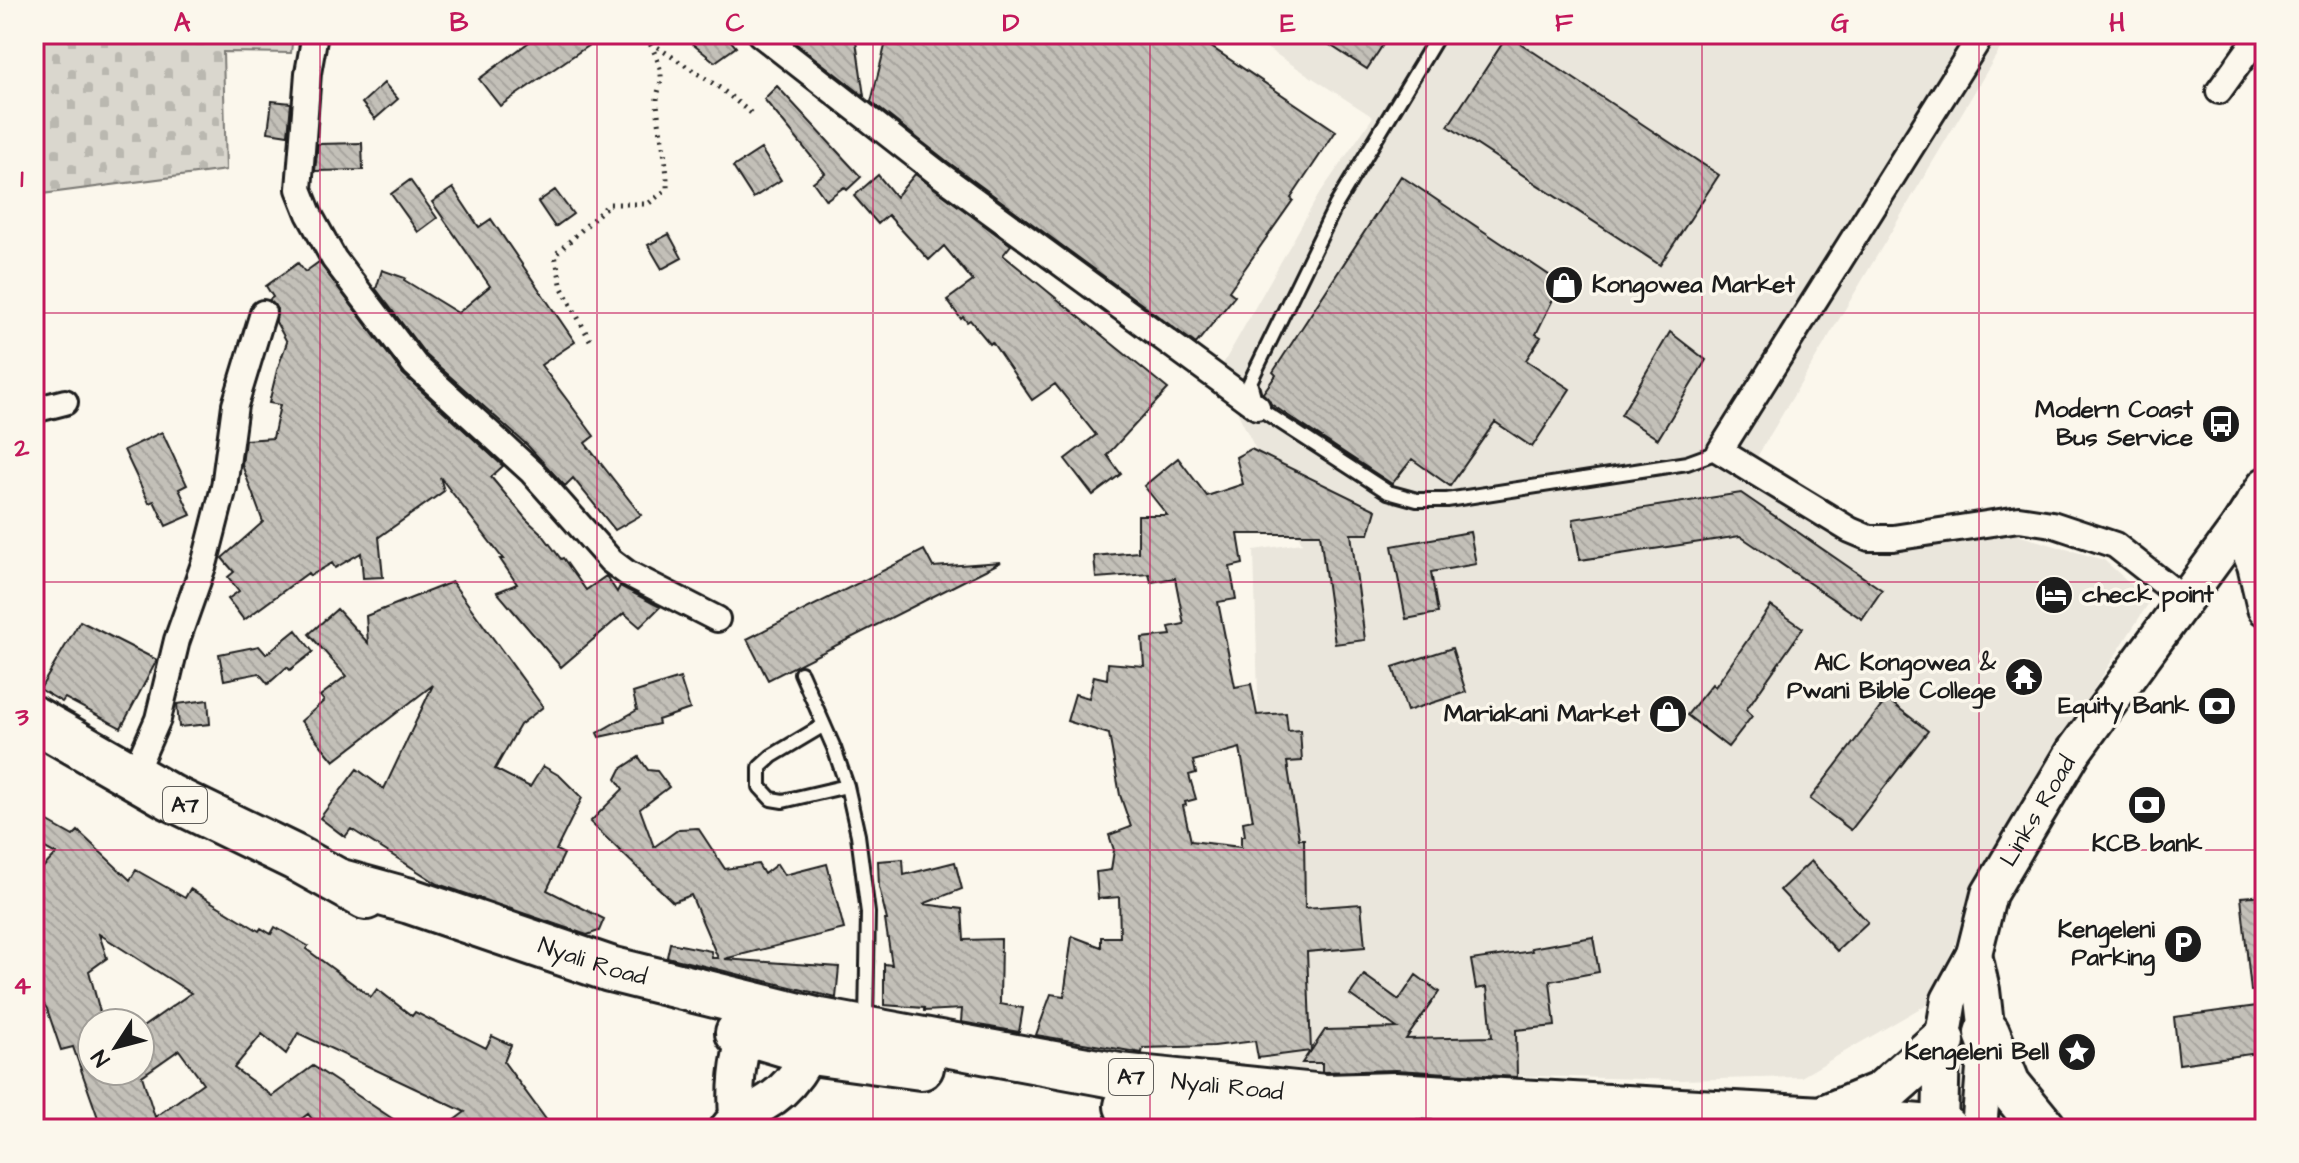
<svg xmlns="http://www.w3.org/2000/svg" width="2299" height="1163" font-family="'Architects Daughter',sans-serif">
	<style>
		.built { fill: #eae6dc }
		.cemetery { fill: url(#cemetery-stones); stroke: #7b7a75; stroke-width: 2 }
		.building { fill: url(#building-back-hatch); stroke: #1c1c1c; stroke-width: 2; fill-rule: evenodd }
		.lines { fill: none; stroke-linecap: round; stroke-linejoin: round }
		.lane-casing { stroke: #1c1c1c; stroke-width: 18 }
		.street-casing { stroke: #1c1c1c; stroke-width: 30 }
		.secondary-casing { stroke: #1c1c1c; stroke-width: 40 }
		.highway-casing { stroke: #1c1c1c; stroke-width: 50 }
		.path { stroke: #1c1c1c; stroke-width: 5; stroke-dasharray: 2 6; stroke-linecap: butt }
		.lane { stroke: #fbf7ec; stroke-width: 12 }
		.street { stroke: #fbf7ec; stroke-width: 24 }
		.secondary { stroke: #fbf7ec; stroke-width: 34 }
		.highway { stroke: #fbf7ec; stroke-width: 44 }
		.grid { fill: none; stroke: #c2185b; stroke-width: 2; stroke-opacity: 0.55 }
		.labels { text-anchor: middle; dominant-baseline: central; stroke-width: 7; stroke-linejoin: round; paint-order: stroke }
		.shield { fill: #fbf7ec; stroke: #5f5e5a; stroke-width: 2 }
		.shield-label { font-size: 22px; font-weight: bold; fill: #1c1c1c }
		.poi-label { font-size: 24px; font-weight: bold; fill: #1c1c1c; stroke: #fbf7ec; text-anchor: end }
		.street-label { font-size: 24px; fill: #1c1c1c; stroke: #fbf7ec }
		.neatline { fill: none; stroke: #c2185b; stroke-width: 3 }
		.grid-label { font-size: 26px; text-anchor: middle; font-weight: bold; fill: #c2185b }
	</style>
	<defs>
		<pattern id="cemetery-stones" width="16" height="16" patternUnits="userSpaceOnUse" patternTransform="scale(2)"><rect width="16" height="16" fill="#dad7ce"/><path d="M2 7V4a2 2 0 0 1 4 0v3zM10 15v-3a2 2 0 0 1 4 0v3z" fill="#bab8b0"/></pattern>
		<pattern id="building-back-hatch" width="6" height="6" patternUnits="userSpaceOnUse" patternTransform="scale(2)"><rect width="6" height="6" fill="#c3c0b8"/><path d="M-1 5l2 2M0 0l6 6M5-1l2 2" fill="none" stroke="#a7a49e"/></pattern>
	</defs>
	<rect width="100%" height="100%" fill="#fbf7ec"/>
	<filter id="ink" filterUnits="userSpaceOnUse"><feTurbulence type="fractalNoise" baseFrequency=".0125" numOctaves="2"/><feDisplacementMap in="SourceGraphic" scale="16" xChannelSelector="R" yChannelSelector="G"/><feConvolveMatrix kernelMatrix="1 2 1 2 8 2 1 2 1" color-interpolation-filters="sRGB"/></filter>
	<g filter="url(#ink)">
		<path class="built" d="M1245 34H2009L1742 482 1879 554 2014 534 2104 560 2150 601 2005 828 1929 1003 1801 1077 1679 1080 1268 1069 1254 550 1302 543 1218 373 1318 196 1373 117Z"/>
		<path class="cemetery" d="M34 34H293L291 53 223 52 226 170 34 195Z"/>
		<path class="building" d="M540 34H605L500 106 479 79Z
			M680 34H725L736 47 715 62Z
			M785 34H855L864 96 785 35Z
			M888 34H1192L1336 131 1291 198 1293 200 1229 291 1235 296 1196 344 948 162 871 102Z
			M1313 34H1390L1367 69Z
			M1508 35 1719 175 1660 265 1448 126Z
			M384 83 398 99 375 119 362 103Z
			M777 86 861 177 847 190 844 187 826 200 813 182 825 173 764 99Z
			M272 101 291 103 288 135 268 132Z
			M362 143 363 170 315 171 318 144Z
			M761 149 781 180 753 198 733 167Z
			M915 174 1011 245 1003 255 1168 389 1107 455 1121 474 1093 495 1065 459 1096 435 1055 384 1032 400 992 342 990 344 970 320 967 322 963 317 961 319 947 300 973 281 944 246 929 260 888 215 878 224 854 196 878 175 896 197Z
			M1401 176 1561 283 1536 334 1541 337 1526 360 1570 389 1532 447 1495 422 1450 486 1412 459 1392 484 1296 421 1271 404 1263 393 1276 375 1273 372Z
			M410 180 437 218 418 232 391 194Z
			M453 188 479 227 491 219 575 342 541 365 594 436 585 443 641 515 615 530 573 478 565 486 527 445 426 355 376 289 382 270 405 278 404 280 458 313 490 286 432 202Z
			M555 190 573 214 555 227 538 202Z
			M669 234 682 258 662 269 648 245Z
			M319 262 403 374 503 466 491 477 526 519 542 534 561 559 563 558 586 590 606 576 617 592 620 586 660 607 640 627 624 613 561 667 497 592 517 584 500 559H503L440 477 444 491 379 537 383 577 363 578 361 553 335 568 332 563 310 576 308 573 244 620 228 599 239 591 228 577 234 572 222 558 263 522 242 465 245 440 273 438 280 405 269 403 277 370 287 342 276 322 277 309 269 300 273 297 266 286 298 263 305 272Z
			M1670 332 1706 360 1658 439 1621 415Z
			M162 432 187 485 179 489 191 515 166 526 154 501 149 503 124 450Z
			M1251 449 1376 510 1369 534H1351L1365 640 1335 644 1320 534H1238L1243 564 1230 567 1236 599 1218 602 1235 687 1251 684 1257 715 1286 713 1288 731 1300 730 1302 761 1287 762 1299 839H1304L1305 908 1361 904 1365 947 1307 952 1311 1051 1325 1030 1397 1028 1350 995 1364 975 1399 1000 1416 975 1439 992 1406 1039 1492 1037 1487 987 1476 989 1471 960 1532 951 1531 948 1593 937 1599 972 1550 981 1555 1026 1516 1030 1517 1077 1396 1070 1322 1072V1063H1302L1310 1051 1258 1058 1255 1041 1214 1046 1143 1048 1142 1053 1036 1035 1051 994 1064 996 1072 936 1101 947V937H1120L1119 897 1098 899 1096 872 1111 870 1114 850 1109 835 1131 827 1120 795 1109 734 1067 721 1075 694 1089 698 1094 676 1107 679 1108 663 1144 666 1142 638 1171 635 1169 627 1184 624 1175 578 1151 582 1149 574 1096 578 1094 556 1138 552V515H1167L1144 486 1178 458 1207 496 1243 484 1236 457ZM1240 748 1253 820 1243 822 1245 836H1241V847L1191 841 1183 806 1186 805 1185 802 1196 799 1189 775 1196 773 1193 761Z
			M1741 493 1882 590 1862 619 1740 536 1580 560 1573 519Z
			M1470 532 1476 564 1431 572 1438 613 1406 619 1392 546Z
			M924 550 933 567 1001 562 768 680 747 639Z
			M452 582 543 707 520 725 495 769 530 787 543 766 560 776 582 798 556 850 564 854 547 890 604 919 599 931 587 935 438 884 351 829 345 837 320 818 357 769 384 789 433 685 334 761 301 721 324 701 320 696 346 676 309 634 337 609 368 643 366 616Z
			M1771 606 1803 628 1746 710 1752 716 1728 747 1687 715 1712 684 1715 687Z
			M80 621 157 660 121 728 65 698 62 702 40 689Z
			M296 630 313 652 290 670 287 667 268 684 259 673 224 680 219 654 259 646 266 654Z
			M1452 648 1466 692 1407 711 1393 667Z
			M680 678 690 709 658 720 659 724 599 737 597 733 637 710 633 693Z
			M1887 699 1928 731 1851 830 1810 799Z
			M208 700 210 724 179 727 177 704Z
			M639 757 648 770 657 771 669 787 640 809 654 847 679 829 698 828 725 869 758 864 764 874 777 864 784 875 827 864 844 929 724 959 839 967 836 998 667 957 670 943 711 951 712 958H718L691 895 673 902 590 822 623 789 616 779 621 769Z
			M34 814 73 836 78 831 130 880 136 870 185 898 190 889 259 931 261 928 271 934 275 927 308 946 306 949 371 997 377 989 412 1016 415 1012 486 1048 492 1036 511 1045 504 1062 553 1129H442L465 1112 298 1033 286 1054 262 1034 234 1068 272 1096 313 1066 408 1129H320L308 1114 288 1129H102L73 1047 61 1050 47 1009 34 990V877L56 854 34 842ZM99 934 191 993 140 1029V1071H92V1023H103L89 971 107 958ZM179 1050 203 1083 155 1117 142 1076Z
			M903 859 904 875 955 862 962 889 923 904 962 909 964 940 1001 939 1000 1004 1023 1008 1019 1032 961 1022 962 1009 924 1011V1008L884 1005V964L892 965 885 920H887L879 887 878 861Z
			M1811 861 1868 922 1837 951 1780 890Z
			M2265 895V991H2251L2241 897Z
			M2265 1005V1052L2179 1064 2174 1017Z"/>
		<g class="lines">
			<g class="lane-casing">
				<path id="lane" d="M1439 34 1336 205 1250 382 1257 407 1388 492 1417 500H1447L1687 463 1720 451
					M801 673 834 748 847 786 858 835 868 913 866 1021
					M824 725 772 756 760 767V787L771 799 783 801 847 786"/>
			</g>
			<g class="street-casing">
				<path id="street" d="M315 34 308 73 299 189 309 214 334 259 415 365 532 472 611 561 627 573 717 619
					M760 34 939 174 1257 407
					M1982 34 1720 451 1850 530 1869 538H1893L2019 519 2052 524 2115 545 2185 600
					M2219 91 2260 34
					M34 410 65 402
					M133 776 158 719 177 640 205 561 224 487 235 405 263 313"/>
			</g>
			<g class="secondary-casing">
				<g id="secondary">
					<path d="M2239 526 2255 565 2265 608"/>
					<path d="M1974 954 1982 990 1987 1033 1979 1129"/>
					<path d="M737 1115C734 1079 740 1044 754 1010"/>
					<path d="M727 1129C739 1113 745 1114 762 1105 790 1090 809 1060 817 1031"/>
					<path id="s1" d="M1940 1129 1942 1041 1949 1000 1974 954 1989 894 2074 751 2239 526 2265 485"/>
				</g>
			</g>
			<g class="highway-casing">
				<g id="highway">
					<path d="M34 719 170 797 296 858 366 897"/>
					<path id="s2" d="M341 882 410 901 610 969 820 1021 1119 1076 1325 1097 1395 1095 1822 1119 1945 1129"/>
					<path d="M738 1033 751 1034 811 1052 921 1067"/>
					<path d="M1987 1033 2008 1085 2044 1129"/>
					<path d="M1127 1106 1226 1119 1397 1129"/>
					<path d="M1828 1116 1882 1094 1942 1041"/>
				</g>
			</g>
			<path class="path" d="M651 43 720 88 751 113
				M590 340 562 288 555 255 609 204H648L667 189C668 158 658 130 657 100 657 92 662 83 661 75 660 62 651 44 644 34"/>
			<use href="#lane" class="lane"/>
			<use href="#street" class="street"/>
			<use href="#secondary" class="secondary"/>
			<use href="#highway" class="highway"/>
		</g>
	</g>
	<path class="grid" d="M320 34V1129M597 34V1129M873 34V1129M1150 34V1129M1426 34V1129M1702 34V1129M1979 34V1129M34 313H2265M34 582H2265M34 850H2265"/>
	<defs>
		<g id="shop-disc" transform="scale(2)"><circle r="9.5" fill="#1c1c1c" stroke="#fbf7ec"/><path d="M-5-2.5h2.3a2.7 3.5 0 0 1 5.4 0H5L5.5 6h-11ZM-1.5-2.5h3a1.5 2.3 0 0 0-3 0Z" fill="#fff"/></g>
		<g id="bus-disc" transform="scale(2)"><circle r="9.5" fill="#1c1c1c" stroke="#fbf7ec"/><path d="M-5-6H5V4H4V6H2V4H-2V6H-4V4H-5ZM-3.5-4V0h7V-4ZM-3.5 1.2v1.5H-2V1.2ZM2 1.2v1.5H3.5V1.2Z" fill="#fff"/></g>
		<g id="hotel-disc" transform="scale(2)"><circle r="9.5" fill="#1c1c1c" stroke="#fbf7ec"/><path d="M-6-4.5h1.5V1H6V5H4.5V3h-9V5H-6ZM-4 0a1.8 1.8 0 1 1 3.6 0ZM.5 0V-2.5h3Q6-2.5 6 0Z" fill="#fff"/></g>
		<g id="temple-disc" transform="scale(2)"><circle r="9.5" fill="#1c1c1c" stroke="#fbf7ec"/><path d="M0-6L5-2H3V0L6.5 2.5H4V6H1.5V3h-3V6H-4V2.5H-6.5L-3 0V-2H-5Z" fill="#fff"/></g>
		<g id="bank-disc" transform="scale(2)"><circle r="9.5" fill="#1c1c1c" stroke="#fbf7ec"/><path d="M-6-4H6V4H-6ZM0-2.3a2.3 2.3 0 1 0 0 4.6a2.3 2.3 0 1 0 0-4.6Z" fill="#fff"/></g>
		<g id="parking-disc" transform="scale(2)"><circle r="9.5" fill="#1c1c1c" stroke="#fbf7ec"/><path d="M-3.5-5.5H1a3.5 3.5 0 0 1 0 7H-1V5.5H-3.5ZM-1-3.4V-.6H.8a1.4 1.4 0 0 0 0-2.8Z" fill="#fff"/></g>
		<g id="sight-disc" transform="scale(2)"><circle r="9.5" fill="#1c1c1c" stroke="#fbf7ec"/><path d="M0-6L1.8-2.2L6-1.7L2.9 1.2L3.7 5.4L0 3.3L-3.7 5.4L-2.9 1.2L-6-1.7L-1.8-2.2Z" fill="#fff"/></g>
	</defs>
	<g fill-rule="evenodd">
		<use href="#shop-disc" x="1564" y="285"/>
		<use href="#bus-disc" x="2221" y="424"/>
		<use href="#hotel-disc" x="2054" y="595"/>
		<use href="#temple-disc" x="2024" y="677"/>
		<use href="#bank-disc" x="2217" y="706"/>
		<use href="#shop-disc" x="1668" y="714"/>
		<use href="#bank-disc" x="2147" y="805"/>
		<use href="#parking-disc" x="2183" y="944"/>
		<use href="#sight-disc" x="2077" y="1052"/>
	</g>
	<g class="labels">
		<g class="shield">
			<rect x="163" y="787" width="44" height="36" rx="6"/>
			<rect x="1109" y="1059" width="44" height="36" rx="6"/>
		</g>
		<g class="shield-label">
			<text x="185" y="805">A7</text>
			<text x="1131" y="1077">A7</text>
		</g>
		<g class="poi-label">
			<text x="1592" y="285" text-anchor="start">Kongowea Market</text>
			<text x="2193" y="410">Modern Coast<tspan x="2193" dy="28">Bus Service</tspan></text>
			<text x="2082" y="595" text-anchor="start">check point</text>
			<text x="1996" y="663">AIC Kongowea &amp;<tspan x="1996" dy="28">Pwani Bible College</tspan></text>
			<text x="2189" y="706">Equity Bank</text>
			<text x="1640" y="714">Mariakani Market</text>
			<text x="2147" y="844" text-anchor="middle">KCB bank</text>
			<text x="2155" y="930">Kengeleni<tspan x="2155" dy="28">Parking</tspan></text>
			<text x="2049" y="1052">Kengeleni Bell</text>
		</g>
		<g class="street-label">
			<text stroke="none"><textPath href="#s1" startOffset="340">Links Road</textPath></text>
			<text stroke="none"><textPath href="#s2" startOffset="264">Nyali Road</textPath></text>
			<text stroke="none"><textPath href="#s2" startOffset="912">Nyali Road</textPath></text>
		</g>
	</g>
	<rect width="2299" height="1163" fill="none" stroke="#fbf7ec" stroke-width="88"/>
	<g transform="translate(116 1047) rotate(234)"><circle r="38" fill="#fbf7ec" stroke="#a29f99" stroke-width="2"/>
	<path d="M0-6L14 30L0 20L-14 30Z" fill="#1c1c1c"/>
	<text y="-12" font-size="22" font-weight="bold" text-anchor="middle" fill="#1c1c1c">N</text>
	</g>
	<rect x="44" y="44" width="2211" height="1075" class="neatline"/>
	<g class="grid-label">
		<text x="182" y="31">A</text>
		<text x="459" y="31">B</text>
		<text x="735" y="31">C</text>
		<text x="1011" y="31">D</text>
		<text x="1288" y="31">E</text>
		<text x="1564" y="31">F</text>
		<text x="1840" y="31">G</text>
		<text x="2117" y="31">H</text>
		<text x="22" y="187">1</text>
		<text x="22" y="456">2</text>
		<text x="22" y="725">3</text>
		<text x="22" y="994">4</text>
	</g>
</svg>
